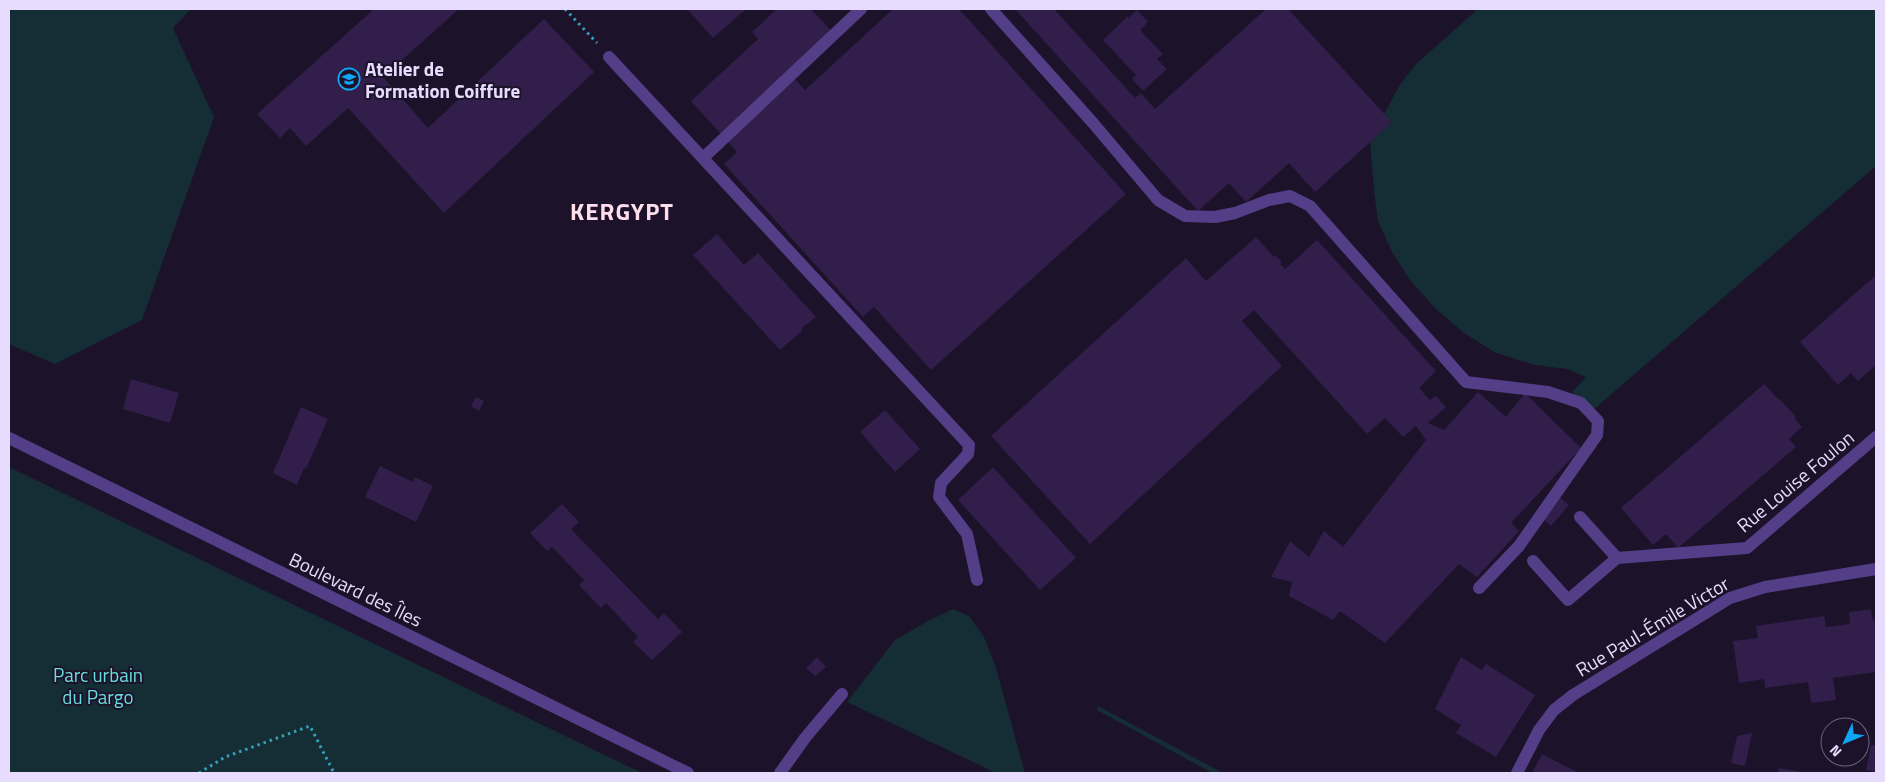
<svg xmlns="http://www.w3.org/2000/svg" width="1885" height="782" font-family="'Titillium Web',sans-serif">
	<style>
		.green { fill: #152d34 }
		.building { fill: #321e4a }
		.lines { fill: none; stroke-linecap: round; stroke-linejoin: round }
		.path { stroke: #35a0b9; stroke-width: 3; stroke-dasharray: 2.5 4; stroke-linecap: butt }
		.minor { stroke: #533e87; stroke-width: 12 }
		.labels { text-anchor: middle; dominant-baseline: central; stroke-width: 4; stroke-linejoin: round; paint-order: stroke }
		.poi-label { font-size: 19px; font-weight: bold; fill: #e8dcfe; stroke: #1c122a; text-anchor: start }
		.street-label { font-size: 19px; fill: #e8dcfe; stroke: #1c122a }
		.park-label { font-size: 19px; fill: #68dddd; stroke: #1c122a }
		.district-label { font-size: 24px; font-weight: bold; letter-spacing: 1px; fill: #fedeea; stroke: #1c122a }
	</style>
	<rect width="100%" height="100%" fill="#1c122a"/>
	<path class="green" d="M9 9H191L173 28 214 117 142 320 55 364 9 344Z
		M1478 9H1876V166L1593 410 1572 392 1586 377 1567 369 1535 365 1496 353 1464 333 1435 308 1410 280 1392 252 1378 221 1374 191 1370 141 1399 86 1416 64Z
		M9 467 642 773H9Z
		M953 609 969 616 984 637 996 668 1025 773H996L847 702 895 640 928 621Z
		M1098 706 1223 773H1212L1097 710Z"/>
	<path class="building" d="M374 9H459L383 77 428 128 544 19 594 72 444 213 348 108 306 146 290 128 280 138 257 114Z
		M687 9H746L713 38Z
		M777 9H811L835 35 791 75 805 90 893 9H959L1126 194 931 370 874 307 863 317 724 164 737 152 691 101 758 39 752 32Z
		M1015 9H1054L1135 98 1141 93 1155 109 1266 9H1288L1389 119V125L1315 192 1289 163 1246 202 1229 183 1198 211Z
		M1137 10 1148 22 1140 30 1163 54 1157 59 1167 69 1143 91 1132 79 1136 75 1103 40 1128 16 1129 18Z
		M717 234 744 265 758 253 816 317 803 327 801 332 780 350 693 255Z
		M1256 237 1274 257 1275 255 1282 262 1280 264 1285 269 1317 240 1436 371 1419 388 1430 400 1436 396 1446 407 1428 423 1444 430 1478 392 1506 417 1525 393 1581 448 1511 523 1519 531 1477 577 1459 564 1385 643 1340 611 1333 620 1289 596 1292 582 1271 577 1290 541 1309 557 1324 531 1343 547 1426 440 1416 426 1403 437 1385 418 1367 434 1254 310 1242 321 1282 366 1090 544 991 436 1186 258 1206 281Z
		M1876 275V365L1858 381 1851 373 1838 385 1800 342Z
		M131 379 179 393 170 423 123 409Z
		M1764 384 1779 400 1780 399 1796 417 1794 418 1802 427 1789 439 1796 447 1678 548 1666 534 1653 545 1621 508Z
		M476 397 484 401 479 411 471 406Z
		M301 407 328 419 306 469 304 468 297 485 273 473Z
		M885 410 920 449 895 472 860 432Z
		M380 466 413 482 415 477 433 486 416 522 365 497Z
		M993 467 1076 558 1040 590 958 500Z
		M1559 497 1569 505 1551 526 1541 517Z
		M562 504 579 522 571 529 658 619 664 613 682 632 652 660 633 642 638 637 606 603 601 608 579 585 584 580 552 547 547 551 530 533Z
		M1871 609 1873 621 1876 620V672L1833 678 1836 700 1811 703 1808 682 1765 688 1764 679 1739 683 1733 641 1758 638 1756 626 1824 616 1826 627 1850 624 1849 612Z
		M817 657 826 667 815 676 806 668Z
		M1461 657 1482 670 1486 664 1535 695 1496 757 1456 733 1461 725 1435 709Z
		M1752 733 1745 766 1731 763 1737 736Z
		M1871 745 1876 746V772L1866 770Z
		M1542 754 1561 764 1579 773H1532Z
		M1779 768 1801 772V773H1778Z"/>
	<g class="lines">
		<path class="path" d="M565 9 597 43
			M199 773 225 757 310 726 334 773"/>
		<path class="minor" d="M991 9 1093 123 1158 200 1185 216 1215 217 1235 213 1269 200 1290 196 1310 206 1466 382 1548 392 1581 403 1598 421 1597 435 1519 546 1479 588
			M609 57 969 445 968 454 941 483 939 497 967 534 977 580
			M703 158 861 9
			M9 438 688 773
			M1580 517 1617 558 1747 548 1876 437
			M1533 561 1568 600 1617 558
			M780 773 805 738 842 694
			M1517 773 1539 730 1554 710 1573 695 1730 598 1765 587 1876 569"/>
	</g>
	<defs>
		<g id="school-ring" transform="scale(1.125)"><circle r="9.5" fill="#1c122a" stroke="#0ea6f7" stroke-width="1.5"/><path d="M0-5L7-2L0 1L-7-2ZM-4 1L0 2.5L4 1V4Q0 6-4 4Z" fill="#0ea6f7"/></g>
	</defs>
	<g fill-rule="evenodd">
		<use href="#school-ring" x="349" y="79"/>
	</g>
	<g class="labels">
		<g class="poi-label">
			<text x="365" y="68">Atelier de<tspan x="365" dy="22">Formation Coiffure</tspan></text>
		</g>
		<g class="street-label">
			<text transform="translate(1795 481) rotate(-40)">Rue Louise Foulon</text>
			<text transform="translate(356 589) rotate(26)">Boulevard des Îles</text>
			<text transform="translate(1652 626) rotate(-31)">Rue Paul-Émile Victor</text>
		</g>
		<g class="park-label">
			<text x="98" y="674">Parc urbain<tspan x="98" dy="22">du Pargo</tspan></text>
		</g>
		<g class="district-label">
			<text x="622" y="211">KERGYPT</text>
		</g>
	</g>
	<rect width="1885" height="782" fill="none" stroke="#e8dcfe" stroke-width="20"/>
	<g transform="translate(1845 742) rotate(226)"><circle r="24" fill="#1c122a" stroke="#6e637f"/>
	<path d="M0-4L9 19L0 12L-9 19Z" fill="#0ea6f7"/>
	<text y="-8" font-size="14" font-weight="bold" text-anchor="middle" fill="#e8dcfe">N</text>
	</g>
</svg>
